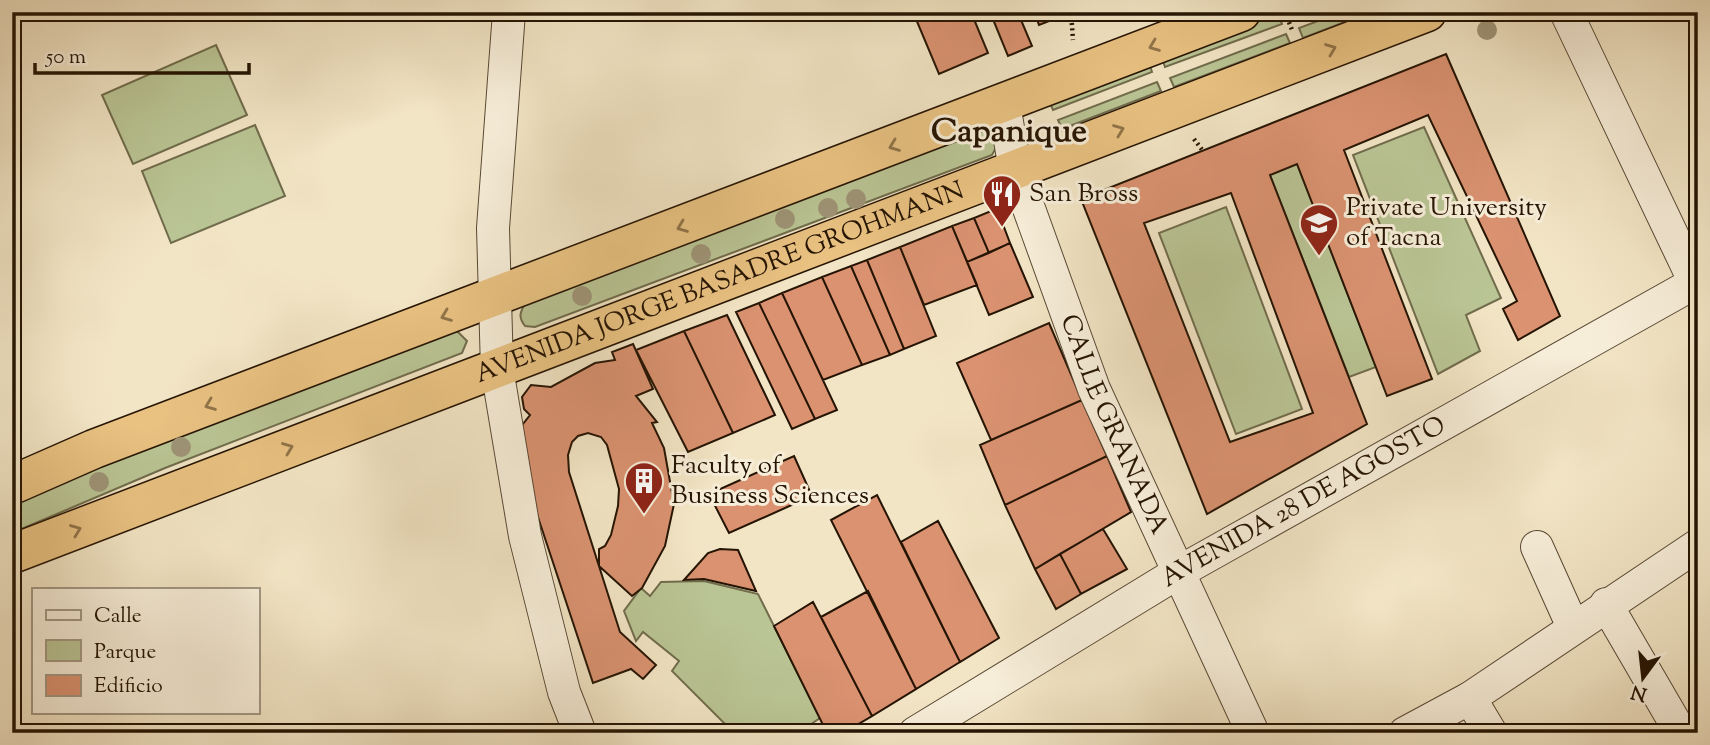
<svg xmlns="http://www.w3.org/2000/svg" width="1710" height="745" font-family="'Sorts Mill Goudy',serif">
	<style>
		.green { fill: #bac595; stroke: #706c4c; stroke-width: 2 }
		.building { fill: #da9271; stroke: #251403; stroke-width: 2; fill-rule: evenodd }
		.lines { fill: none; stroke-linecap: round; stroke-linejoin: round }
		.minor-casing { stroke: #584834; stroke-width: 34 }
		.highway-casing { stroke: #251403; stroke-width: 41 }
		.path { stroke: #251403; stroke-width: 4.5; stroke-dasharray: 2 3.5; stroke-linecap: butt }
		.minor { stroke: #f7eed9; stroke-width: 32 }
		.highway { stroke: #e9c282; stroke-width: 38 }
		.tree { fill: #9e9476 }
		.oneway { stroke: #917449 }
		.labels { text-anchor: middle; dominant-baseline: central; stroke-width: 6; stroke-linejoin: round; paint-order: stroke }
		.poi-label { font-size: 26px; fill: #251403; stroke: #f7eed9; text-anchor: start }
		.street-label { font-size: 26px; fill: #251403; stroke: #f7eed9 }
		.district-label { font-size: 33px; font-weight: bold; fill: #251403; stroke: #f7eed9 }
	</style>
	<rect width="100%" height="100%" fill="#f2e5c5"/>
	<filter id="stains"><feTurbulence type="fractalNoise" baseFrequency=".00286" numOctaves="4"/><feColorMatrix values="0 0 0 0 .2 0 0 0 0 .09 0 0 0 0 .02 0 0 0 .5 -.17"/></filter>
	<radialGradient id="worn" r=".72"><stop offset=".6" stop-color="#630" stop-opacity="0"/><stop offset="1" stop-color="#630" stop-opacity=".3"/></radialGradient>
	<path class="green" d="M1342 12H1371L1303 38 1299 28Z
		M1278 14 1282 24 1165 67 1162 58Z
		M1286 34 1290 43 1174 87 1170 78Z
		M216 45 247 115 133 164 102 95Z
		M1149 63 1152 72 1053 110 1049 101Z
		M1157 82 1161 91 1062 129 1058 120Z
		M255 125 285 196 171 243 142 171Z
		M1424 127 1501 298 1466 315 1480 351 1438 374 1353 155Z
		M973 130 985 131 995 138 997 146 992 155 535 327 525 326C518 317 520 313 525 303Z
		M1297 164 1376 367 1349 377 1270 175Z
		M1226 207 1302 409 1236 434 1159 233Z
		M443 331 458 332 467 341 462 353 165 468 12 533V502Z
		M704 581 758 594 820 718 798 733H734L672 671 679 661 643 632 636 641 624 611 641 588 650 596 661 582Z"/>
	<path class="building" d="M913 12H971L988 53 939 74Z
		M990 12H1049L1052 20 1039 25 1035 14 1021 20 1032 46 1008 56Z
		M1446 54 1560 316 1518 340 1503 309 1517 301 1428 115 1344 150 1432 379 1387 396 1297 164 1270 175 1367 424 1207 514 1081 199ZM1231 193 1313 413 1230 442 1144 223Z
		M991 211 999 214 1010 243 989 253 974 218Z
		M974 218 989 253 967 262 952 226Z
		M952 226 977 285 924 305 900 247Z
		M1010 243 1033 297 989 315 967 262Z
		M900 247 936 336 904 349 867 260Z
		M867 260 904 349 890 355 851 266Z
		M851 266 890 355 862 365 822 277Z
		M822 277 862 365 823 380 782 293Z
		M782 293 837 410 815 419 759 303Z
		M759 303 815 419 792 429 736 312Z
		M727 315 775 415 733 433 684 331Z
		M1049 323 1082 400 991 440 957 363Z
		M684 331 733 433 688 452 636 350Z
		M633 344 653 389 636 396 657 422 652 423 664 448 674 504 665 546 642 588 632 596 599 566V549L605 546 611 535 618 506 619 489 607 445 601 437 588 433 578 436 572 442 568 455 569 472 620 632 656 665 643 679 631 669 593 683 521 466 519 429 530 415 524 409 522 397 531 385 551 387 595 363 615 360 612 352Z
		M1082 400 1107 456 1005 505 980 445Z
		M794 456 812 496 729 533 709 494Z
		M1107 456 1131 512 1035 569 1005 505Z
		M877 495 960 662 916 689 831 520Z
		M938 521 999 638 960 662 901 542Z
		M1103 529 1127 569 1081 594 1060 554Z
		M720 549 738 550 756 591 704 579 684 580 708 553Z
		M1060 554 1081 594 1056 609 1035 569Z
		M868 591 916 689 872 716 821 617Z
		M813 602 872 716 843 733H827L774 626Z"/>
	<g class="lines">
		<g class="minor-casing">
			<g id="minor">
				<path d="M509 12 493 228 497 369 525 536 564 692 580 733"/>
				<path d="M1566 12 1698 289"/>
				<path id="s1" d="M1004 104 1015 170 1094 389 1253 733"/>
				<path d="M1537 547 1573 627"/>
				<path d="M1606 604 1681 733"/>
				<path d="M1470 698 1491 733"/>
				<path id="s2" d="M915 733 1179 572 1698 281"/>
				<path d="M1405 733 1470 698 1698 545"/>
			</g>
		</g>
		<g class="highway-casing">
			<g id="highway">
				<path d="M12 485 94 449 1241 12"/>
				<path id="s3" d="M12 554 1427 12"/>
			</g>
		</g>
		<path class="path" d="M1071 12 1073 40
			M1285 12 1292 30
			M1194 139 1203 151"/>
		<use href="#minor" class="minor"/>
		<use href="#highway" class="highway"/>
	</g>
	<g class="tree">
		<circle cx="1487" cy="30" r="10"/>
		<circle cx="856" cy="199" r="10"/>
		<circle cx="828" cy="208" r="10"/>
		<circle cx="785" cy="219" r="10"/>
		<circle cx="701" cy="254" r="10"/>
		<circle cx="582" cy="296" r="10"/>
		<circle cx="181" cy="447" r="10"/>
		<circle cx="99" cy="482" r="10"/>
	</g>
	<defs><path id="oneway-chevron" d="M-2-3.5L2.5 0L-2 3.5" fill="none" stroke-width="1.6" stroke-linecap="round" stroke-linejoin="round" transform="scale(1.75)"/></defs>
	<g class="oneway">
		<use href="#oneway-chevron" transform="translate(1154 46) rotate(159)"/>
		<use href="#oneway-chevron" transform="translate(1331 49) rotate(-21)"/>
		<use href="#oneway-chevron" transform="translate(1119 130) rotate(-21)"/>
		<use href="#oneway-chevron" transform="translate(894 146) rotate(159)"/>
		<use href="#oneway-chevron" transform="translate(682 227) rotate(159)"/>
		<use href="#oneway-chevron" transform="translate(446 316) rotate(159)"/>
		<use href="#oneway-chevron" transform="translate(210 405) rotate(159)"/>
		<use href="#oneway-chevron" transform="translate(288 448) rotate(-21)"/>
		<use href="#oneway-chevron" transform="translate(76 530) rotate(-21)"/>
	</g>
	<defs>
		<g id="restaurant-pin" transform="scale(2.0125)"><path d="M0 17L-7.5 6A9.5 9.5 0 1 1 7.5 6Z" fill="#8f2418" stroke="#f7eed9"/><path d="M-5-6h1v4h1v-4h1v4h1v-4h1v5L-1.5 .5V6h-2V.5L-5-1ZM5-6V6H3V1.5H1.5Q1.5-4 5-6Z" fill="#fff"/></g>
		<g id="university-pin" transform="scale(2.0125)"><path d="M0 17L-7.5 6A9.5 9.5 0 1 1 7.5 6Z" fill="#8f2418" stroke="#f7eed9"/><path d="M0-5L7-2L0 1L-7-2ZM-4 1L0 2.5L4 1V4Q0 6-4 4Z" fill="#fff"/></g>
		<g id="building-pin" transform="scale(2.0125)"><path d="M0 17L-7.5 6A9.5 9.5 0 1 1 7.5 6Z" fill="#8f2418" stroke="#f7eed9"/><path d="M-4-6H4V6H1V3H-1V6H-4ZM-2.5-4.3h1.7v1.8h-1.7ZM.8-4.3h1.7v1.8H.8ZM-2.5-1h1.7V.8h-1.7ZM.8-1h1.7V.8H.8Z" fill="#fff"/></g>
	</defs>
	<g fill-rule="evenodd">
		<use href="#restaurant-pin" x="1002" y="194"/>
		<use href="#university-pin" x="1319" y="223"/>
		<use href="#building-pin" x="644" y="481"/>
	</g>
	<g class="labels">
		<g class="poi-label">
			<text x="1029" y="194">San Bross</text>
			<text x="1346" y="208">Private University<tspan x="1346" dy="30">of Tacna</tspan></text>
			<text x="671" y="466">Faculty of<tspan x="671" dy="30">Business Sciences</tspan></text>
		</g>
		<g class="street-label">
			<text stroke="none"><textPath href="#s3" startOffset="758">AVENIDA JORGE BASADRE GROHMANN</textPath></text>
			<text stroke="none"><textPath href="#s1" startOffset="340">CALLE GRANADA</textPath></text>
			<text stroke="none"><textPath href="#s2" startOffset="452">AVENIDA 28 DE AGOSTO</textPath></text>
		</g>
		<g class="district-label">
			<text x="1009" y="133">Capanique</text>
		</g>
	</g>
	<rect width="1710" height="745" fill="none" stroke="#f2e5c5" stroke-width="42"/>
	<rect x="14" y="14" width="1682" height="717" fill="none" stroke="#251403" stroke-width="3.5"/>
	<rect x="21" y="21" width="1668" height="703" fill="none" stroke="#251403" stroke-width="2"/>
	<rect x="32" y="588" width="228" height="126" fill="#f7eed9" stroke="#a39783" stroke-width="2"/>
	<rect x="46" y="610" width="35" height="10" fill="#f7eed9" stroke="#a39783" stroke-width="2"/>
	<text x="94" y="622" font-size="21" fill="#251403">Calle</text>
	<rect x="46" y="640" width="35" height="21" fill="#bac595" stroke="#a39783" stroke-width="2"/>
	<text x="94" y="658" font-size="21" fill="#251403">Parque</text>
	<rect x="46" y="675" width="35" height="21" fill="#da9271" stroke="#a39783" stroke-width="2"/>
	<text x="94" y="692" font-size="21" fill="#251403">Edificio</text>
	<g transform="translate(1643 678) rotate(195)" stroke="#f7eed9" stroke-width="5" paint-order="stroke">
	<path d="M0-5L12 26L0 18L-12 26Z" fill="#251403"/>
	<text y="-10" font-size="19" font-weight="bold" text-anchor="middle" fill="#251403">N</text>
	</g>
	<path d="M35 63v10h214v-10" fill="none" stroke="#251403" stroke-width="3.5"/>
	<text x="46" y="63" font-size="21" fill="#251403" stroke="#f7eed9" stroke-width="5" paint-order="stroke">50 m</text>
	<rect width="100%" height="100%" filter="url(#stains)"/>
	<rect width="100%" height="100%" fill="url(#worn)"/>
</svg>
